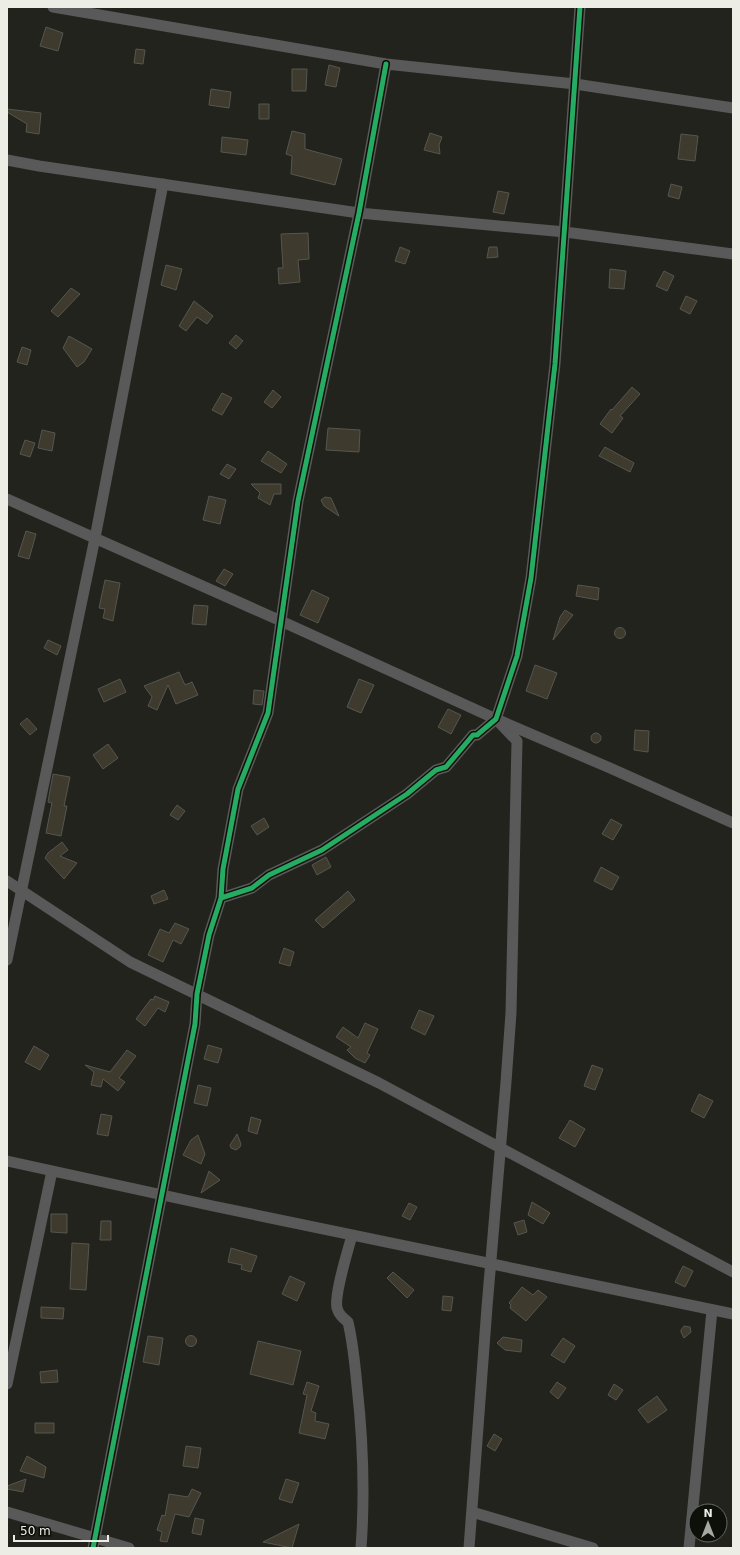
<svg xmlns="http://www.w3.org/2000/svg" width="740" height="1555" font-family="'DejaVu Sans',sans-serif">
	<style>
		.building { fill: #3e3b2e; stroke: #565650 }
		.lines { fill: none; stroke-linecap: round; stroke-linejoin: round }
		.street { stroke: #585958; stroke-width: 11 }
		.cycleway-casing { stroke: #0d0f09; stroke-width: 8 }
		.cycleway { stroke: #26ab63; stroke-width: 5 }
	</style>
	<rect width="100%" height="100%" fill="#22231d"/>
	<path class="building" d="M46 27 63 33 58 51 40 46Z
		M136 49 145 50 143 64 134 63Z
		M329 65 340 68 336 87 325 85Z
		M292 69H307L306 91H292Z
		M211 89 231 92 229 108 209 105Z
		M259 104H269V119H259Z
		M7 109 41 113 39 134 26 132 27 124 7 112Z
		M292 131 305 134V149L342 159 335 185 291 174 292 156 286 154Z
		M430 133 442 137 439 145 440 154 424 150Z
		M681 134 698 136 695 161 678 159Z
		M222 137 248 140 246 155 221 152Z
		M671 184 682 187 679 199 668 196Z
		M498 191 509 193 504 214 493 212Z
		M308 233 309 259 298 260 300 282 279 284 278 268H283L281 234Z
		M400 247 410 251 405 264 395 261Z
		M489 247H497L498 257 487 258Z
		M166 265 182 269 176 290 161 285Z
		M610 269 626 271 624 289 609 288Z
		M664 271 674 276 667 291 656 286Z
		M71 288 80 294 58 317 51 311Z
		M686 296 697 301 690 314 680 309Z
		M194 301 213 316 207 324 197 317 186 331 179 326Z
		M236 335 243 341 236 349 229 343Z
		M69 336 92 349 84 362 77 367 63 348Z
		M22 347 31 350 27 365 17 362Z
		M632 387 640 394 620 416 623 418 612 433 600 424 611 409 612 410Z
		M273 390 281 397 272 408 264 402Z
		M222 393 232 398 222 415 212 410Z
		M328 428 360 430 359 452 326 450Z
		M42 430 55 433 52 451 38 448Z
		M25 440 35 443 30 457 20 454Z
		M605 447 634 463 630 472 599 456Z
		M268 451 287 464 281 473 261 461Z
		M227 464 236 469 229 479 220 474Z
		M251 484H281V494H274L270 505 258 498 260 493Z
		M209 496 226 500 220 524 203 520Z
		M325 497 331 498 339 516 324 506 321 500Z
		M26 531 36 534 29 559 18 556Z
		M224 569 233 574 225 586 216 581Z
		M105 580 120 583 113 621 103 618 105 609 99 608Z
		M578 585 599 588 598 600 576 596Z
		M312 590 329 598 318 623 300 615Z
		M194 605 208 606 206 625 192 624Z
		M565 610 573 615 553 640 560 617Z
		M614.5 633a5.5 5.5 0 1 1 11 0a5.5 5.5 0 1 1-11 0Z
		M48 640 61 646 57 655 44 648Z
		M535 665 557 673 547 699 526 691Z
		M179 672 185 685 192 682 198 695 176 704 168 685 157 710 148 706 152 697 144 686Z
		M120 679 126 692 104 702 98 689Z
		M359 679 374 685 361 713 347 707Z
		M254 690 264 691 262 705 253 704Z
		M448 709 461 715 451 734 438 727Z
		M27 718 37 729 30 735 20 724Z
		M635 730 649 731 648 752 634 750Z
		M591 738a5 5 0 1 1 10 0a5 5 0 1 1-10 0Z
		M108 744 118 758 103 769 93 755Z
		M53 774 70 777 64 806H67L61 836 46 833 52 803 48 802Z
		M177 805 185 811 178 820 170 815Z
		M264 818 269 827 257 835 251 826Z
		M611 819 622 825 613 840 602 834Z
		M62 842 68 850 60 856 77 863 64 879 45 858 48 853Z
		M326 857 331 867 317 875 312 865Z
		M601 867 619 877 612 890 594 881Z
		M164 890 168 899 154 904 151 896Z
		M348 891 355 900 323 928 315 920Z
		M175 923 189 929 181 944 173 940 163 962 148 955 160 929 169 933Z
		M284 948 294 952 290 966 279 963Z
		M155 996 169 1002 165 1012 158 1008 145 1026 136 1019 151 999 153 1000Z
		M419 1010 434 1016 425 1035 411 1028Z
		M365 1023 378 1029 367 1053 370 1055 365 1063 355 1058 347 1050 351 1047 336 1037 343 1027 358 1038Z
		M208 1045 222 1049 218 1063 204 1059Z
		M34 1046 49 1055 40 1070 25 1062Z
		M127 1050 136 1056 119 1078 125 1082 118 1091 103 1079 101 1087 91 1085 94 1072 85 1065 110 1072Z
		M592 1065 603 1069 595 1090 584 1086Z
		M198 1085 211 1088 207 1106 194 1103Z
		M699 1094 713 1101 704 1118 691 1111Z
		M101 1114 112 1116 108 1136 97 1134Z
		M251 1117 261 1120 257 1134 248 1131Z
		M570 1120 585 1129 575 1147 559 1138Z
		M237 1134 241 1144 240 1147 236 1150 231 1148 230 1145Z
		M198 1135 205 1154 201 1164 183 1155 191 1140Z
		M209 1171 220 1180 201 1193Z
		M532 1202 550 1213 543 1224 528 1215Z
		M409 1203 417 1207 410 1220 402 1216Z
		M51 1214H67V1233L51 1232Z
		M524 1220 527 1232 518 1235 514 1223Z
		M101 1221H111V1240H100Z
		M72 1243 89 1244 86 1290 70 1289Z
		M231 1248 257 1256 251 1272 241 1269 242 1265 228 1262Z
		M683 1266 693 1271 685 1287 675 1282Z
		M393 1272 414 1290 407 1298 387 1278Z
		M290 1276 305 1283 297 1301 282 1294Z
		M522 1287 533 1295 538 1290 547 1297 526 1321 510 1308 511 1305 509 1303Z
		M443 1296 453 1297 451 1311 442 1310Z
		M41 1307 64 1308 63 1319 41 1318Z
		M684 1326 690 1327 691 1332 684 1338 681 1332V1330Z
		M185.5 1341a5.5 5.5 0 1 1 11 0a5.5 5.5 0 1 1-11 0Z
		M148 1336 163 1338 159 1365 143 1362Z
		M503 1337 522 1340 521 1352 505 1350 497 1343Z
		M563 1338 575 1346 564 1363 551 1355Z
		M258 1341 301 1351 293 1385 250 1374Z
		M57 1370 58 1382 41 1383 40 1372Z
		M307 1382 319 1386 311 1411 316 1413 315 1421 329 1424 325 1439 299 1433 307 1395 303 1394Z
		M557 1382 566 1388 558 1399 550 1392Z
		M614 1384 623 1390 616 1400 608 1395Z
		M657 1396 667 1410 648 1423 638 1410Z
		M35 1423H54V1433H35Z
		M494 1434 502 1439 495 1451 487 1446Z
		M186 1446 201 1448 198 1468 183 1466Z
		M27 1456 46 1467 44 1478 20 1471Z
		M26 1479 23 1492 7 1489V1486Z
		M286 1479 299 1483 292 1503 279 1499Z
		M192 1489 201 1493 189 1517 175 1514 167 1542 160 1541 162 1532 157 1530 162 1515 165 1516 169 1494 188 1497Z
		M195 1518 204 1520 201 1535 192 1533Z
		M299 1524 292 1548 263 1542Z"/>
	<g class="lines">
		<path class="street" d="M53 7 386 64 575 84 733 108
			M7 160 39 166 359 213 565 232 733 254
			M7 499 281 621 496 719 610 768 733 823
			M7 881 130 962 379 1083 733 1272
			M221 898 252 888 269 875 322 850 407 794 436 770 446 767 473 735H477L496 719 517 656 531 578 555 364 580 7
			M7 960 95 538 163 184
			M7 1161 213 1206 733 1314
			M352 1235C348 1251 334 1294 337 1308 339 1315 343 1318 348 1322 353 1343 355 1364 357 1386 363 1440 365 1493 361 1548
			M7 1384 52 1171
			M7 1512 129 1548
			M472 1512 593 1548
			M93 1548 195 1024 197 994 209 935 221 898 223 869 238 789 268 713 298 501 359 213 386 64
			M469 1548 487 1307 506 1082 511 1013 517 741 496 719
			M689 1548 712 1310"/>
		<g class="cycleway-casing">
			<path id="cycleway" d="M221 898 252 888 269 875 322 850 407 794 436 770 446 767 473 735H477L496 719 517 656 531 578 555 364 580 7
				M93 1548 195 1024 197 994 209 935 221 898 223 869 238 789 268 713 298 501 359 213 386 64"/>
		</g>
		<use href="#cycleway" class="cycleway"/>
	</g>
	<rect width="740" height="1555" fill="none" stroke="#eceee6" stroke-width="16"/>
	<g transform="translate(708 1523)"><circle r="19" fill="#0d0f09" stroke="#666861"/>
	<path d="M0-3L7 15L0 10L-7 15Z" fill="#a5a7a0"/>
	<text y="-6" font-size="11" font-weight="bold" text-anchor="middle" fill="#eceee6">N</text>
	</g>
	<path d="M14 1535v6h94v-6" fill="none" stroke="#eceee6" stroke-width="2"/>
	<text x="20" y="1535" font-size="12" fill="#eceee6" stroke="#0d0f09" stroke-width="3" paint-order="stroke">50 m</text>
</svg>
